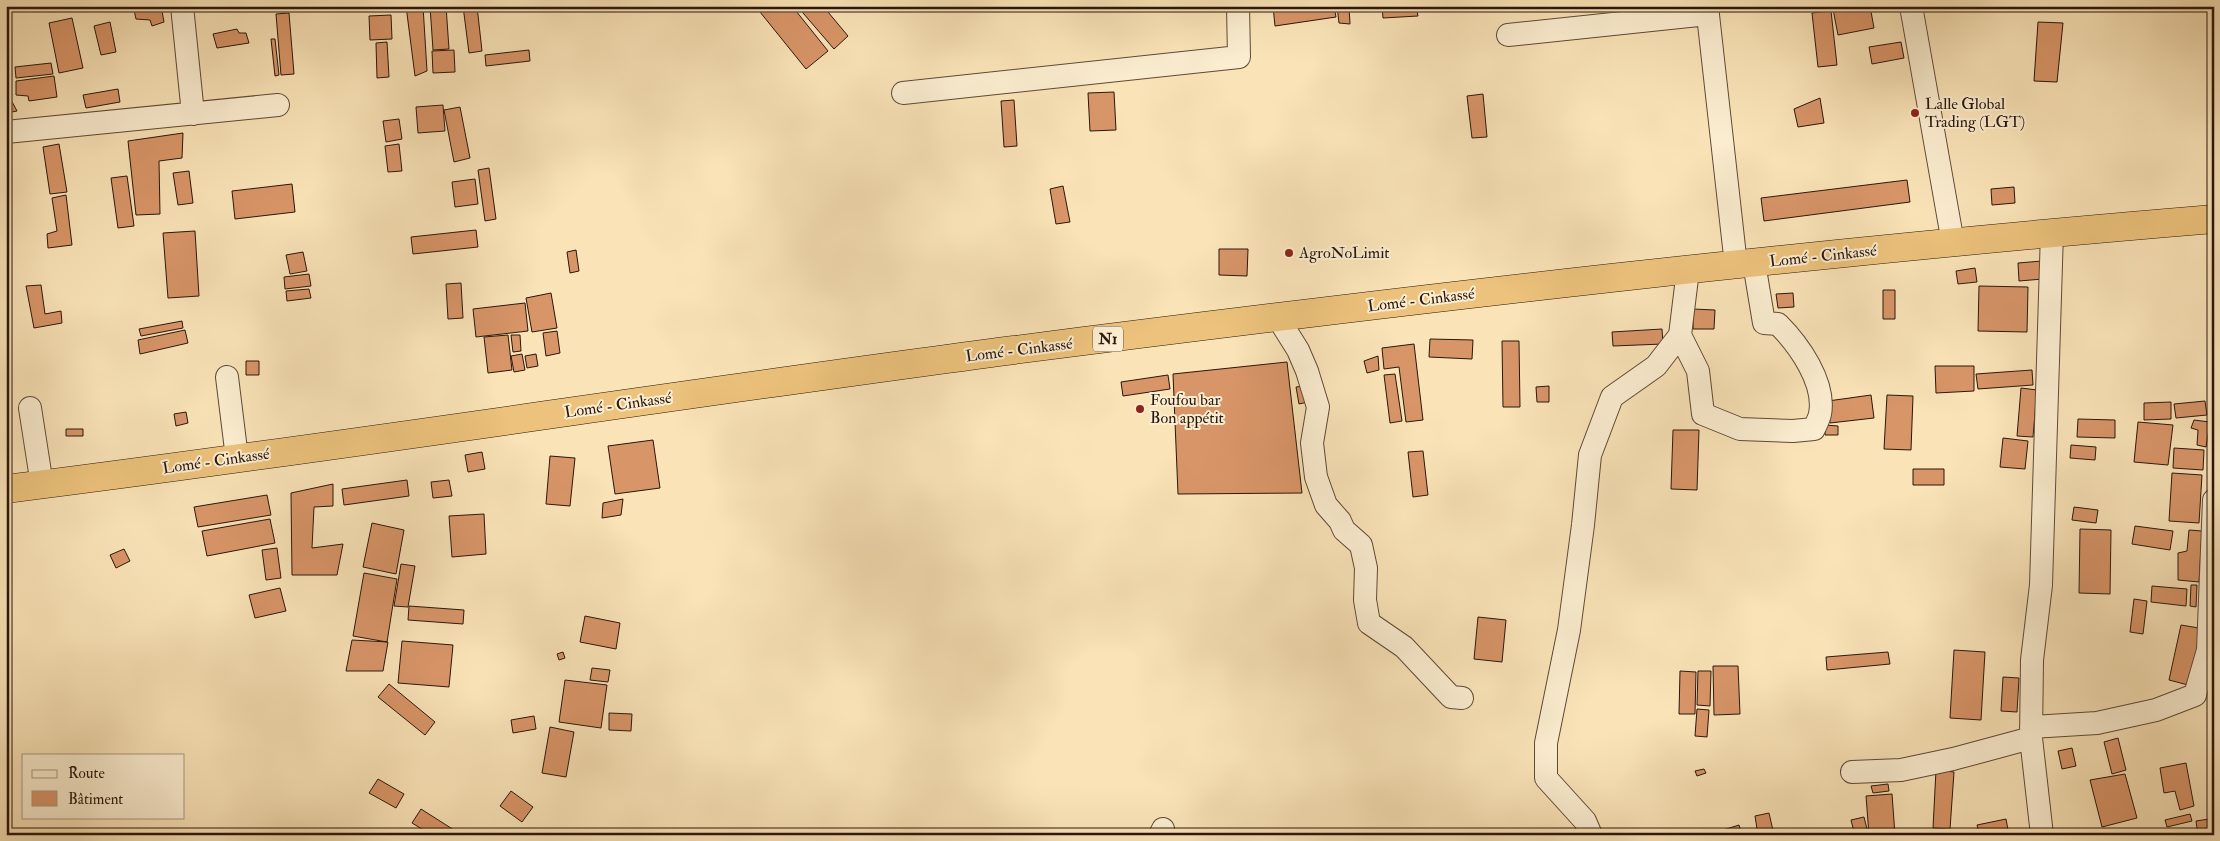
<svg xmlns="http://www.w3.org/2000/svg" width="2220" height="841" font-family="'IM FELL Double Pica',serif">
	<style>
		.building { fill: #d89568; stroke: #2a160c }
		.lines { fill: none; stroke-linecap: round; stroke-linejoin: round }
		.minor-casing { stroke: #5e4937; stroke-width: 24 }
		.trunk-casing { stroke: #2a160c; stroke-width: 29 }
		.minor { stroke: #fbedd0; stroke-width: 22 }
		.trunk { stroke: #ecc27c; stroke-width: 28 }
		.poi-dot { fill: #8f2418; stroke: #fbedd0; stroke-width: 2 }
		.labels { text-anchor: middle; dominant-baseline: central; stroke-width: 4; stroke-linejoin: round; paint-order: stroke }
		.shield { fill: #fbedd0; stroke: #695647; stroke-width: 1 }
		.shield-label { font-size: 15px; font-weight: bold; fill: #2a160c }
		.poi-label { font-size: 16px; fill: #2a160c; stroke: #fbedd0; text-anchor: start }
		.street-label { font-size: 16px; fill: #2a160c; stroke: #fbedd0 }
	</style>
	<rect width="100%" height="100%" fill="#f9e3b7"/>
	<filter id="stains"><feTurbulence type="fractalNoise" baseFrequency=".004" numOctaves="4"/><feColorMatrix values="0 0 0 0 .2 0 0 0 0 .09 0 0 0 0 .02 0 0 0 .5 -.17"/></filter>
	<radialGradient id="worn" r=".72"><stop offset=".6" stop-color="#630" stop-opacity="0"/><stop offset="1" stop-color="#630" stop-opacity=".3"/></radialGradient>
	<path class="building" d="M152 6H161L164 22 152 26 150 20 136 19 134 10Z
		M406 6H423L427 71 415 76Z
		M430 6H446L449 49 433 50Z
		M463 6H477L482 51 469 53Z
		M766 6H792L828 51 806 69 760 12Z
		M797 6H823L848 36 834 49Z
		M1273 6H1334L1336 17 1275 26Z
		M1337 6H1349L1350 24 1339 23Z
		M1382 6H1416L1418 16 1383 18Z
		M1849 6H1870L1874 28 1838 35 1833 9Z
		M1831 11 1837 65 1818 67 1812 13Z
		M289 13 294 74 281 75 276 14Z
		M391 15 392 39 370 40 369 16Z
		M72 18 83 68 59 73 49 23Z
		M110 22 116 52 101 55 94 26Z
		M2038 22 2063 23 2057 82 2034 81Z
		M237 29 239 33H246L249 43 217 48 213 34Z
		M271 39H275L279 75 275 76Z
		M387 42 389 77 377 78 376 43Z
		M1901 42 1904 58 1872 64 1869 47Z
		M454 50 455 72 433 73 432 51Z
		M529 50 530 61 486 66 485 55Z
		M51 63 53 74 16 78 15 67Z
		M12 73 9 96 17 111 6 113V74Z
		M54 76 57 97 29 101 28 96 16 95V81Z
		M118 89 120 102 86 108 83 95Z
		M1114 92 1116 130 1090 131 1088 93Z
		M1483 94 1487 137 1472 138 1467 96Z
		M1820 98 1824 123 1798 127 1794 109Z
		M1014 100 1017 146 1004 147 1001 101Z
		M443 105 445 131 418 133 416 107Z
		M460 107 470 158 454 162 444 110Z
		M399 119 402 139 386 142 383 121Z
		M183 133 182 158 159 161 160 214 136 215 128 141Z
		M59 144 67 192 50 194 43 147Z
		M399 144 402 171 388 172 385 146Z
		M489 168 496 219 485 221 478 170Z
		M189 171 193 203 178 205 173 173Z
		M127 176 134 226 118 228 111 178Z
		M475 179 478 204 455 207 452 182Z
		M1907 180 1910 202 1764 221 1761 198Z
		M292 184 295 212 235 219 232 191Z
		M1063 186 1070 222 1056 224 1050 189Z
		M2014 187 2015 203 1992 205 1991 189Z
		M66 195 72 245 48 248 47 234 57 231 52 198Z
		M476 230 478 247 413 254 411 237Z
		M195 231 199 296 168 298 163 233Z
		M1219 249H1248L1247 276 1219 275Z
		M576 250 579 271 570 273 567 252Z
		M303 252 307 271 290 274 286 255Z
		M2042 261 2043 279 2019 281 2018 263Z
		M1975 268 1977 282 1958 284 1956 271Z
		M309 274 311 286 285 289 284 277Z
		M461 283 463 318 448 319 446 284Z
		M41 285 45 314 61 311 62 323 34 328 26 286Z
		M1979 286 2028 287 2027 332 1978 331Z
		M309 289 311 298 287 301 286 291Z
		M1883 290H1895V319H1883Z
		M551 293 557 328 532 332 526 298Z
		M1793 293 1794 307 1778 308 1776 294Z
		M525 303 528 331 476 337 473 309Z
		M1693 309 1715 310 1714 329H1693Z
		M182 321 183 328 141 336 139 329Z
		M1662 329 1663 344 1613 346 1612 332Z
		M185 330 188 343 140 354 138 340Z
		M557 331 560 353 546 356 543 333Z
		M508 335 512 370 488 373 484 337Z
		M511 335H520L521 351 513 352Z
		M1430 339 1473 340 1472 359 1429 357Z
		M1502 341H1519L1520 407H1503Z
		M1414 344 1423 420 1406 422 1399 367 1384 369 1382 348Z
		M522 354 525 370 514 372 511 356Z
		M536 354 538 366 527 368 525 356Z
		M1378 356 1379 370 1367 373 1364 361Z
		M246 361H259V375H246Z
		M1287 362 1302 493 1178 494 1173 374Z
		M1935 366H1974V391L1936 393Z
		M2032 370 2033 385 1978 389 1976 374Z
		M1395 374 1402 421 1390 423 1384 375Z
		M1168 375 1170 389 1123 396 1121 382Z
		M1306 386 1308 402 1299 404 1296 387Z
		M1549 386V402H1537L1536 387Z
		M2021 388 2037 390 2033 437 2017 436Z
		M1871 395 1874 418 1830 423 1828 401Z
		M1887 395 1913 396 1911 450 1884 449Z
		M2205 401 2207 415 2176 418 2174 404Z
		M2171 402V419L2144 420V403Z
		M186 412 188 423 176 426 174 414Z
		M2078 419 2115 420V438L2077 437Z
		M2194 420 2210 422 2206 447 2197 445 2198 430 2191 428Z
		M2138 422 2173 425 2168 465 2134 462Z
		M1825 425 1838 426V435H1825Z
		M66 429H83V436H66Z
		M1673 430H1699L1697 490 1671 489Z
		M2003 438 2028 441 2025 469 2000 467Z
		M653 440 660 488 615 494 608 446Z
		M2071 445 2096 447 2095 460 2070 458Z
		M2174 448 2204 450 2203 470 2173 468Z
		M1423 451 1428 495 1413 497 1408 452Z
		M482 452 485 469 468 472 465 455Z
		M550 456 575 458 570 506 546 504Z
		M1913 469H1944V485H1913Z
		M2172 473 2202 475 2199 523 2169 521Z
		M407 480 409 496 344 505 342 489Z
		M449 480 452 496 433 498 431 482Z
		M333 484V506L314 507 312 548 343 544 337 575H292L291 493Z
		M267 495 271 515 198 527 194 507Z
		M623 499 621 515 602 518 603 503Z
		M2074 507 2098 510 2096 523 2072 520Z
		M484 514 486 554 452 557 449 516Z
		M270 519 275 543 207 556 202 531Z
		M372 523 404 530 396 574 363 567Z
		M2135 526 2173 531 2170 550 2132 544Z
		M2080 529 2111 530 2110 594 2079 593Z
		M2189 530 2202 531 2199 582 2178 580V553L2187 551Z
		M277 548 281 578 266 580 262 550Z
		M124 549 130 561 116 568 110 555Z
		M401 564 415 566 408 607 394 606Z
		M364 573 397 579 387 642 353 636Z
		M2191 585H2197L2196 607 2190 606Z
		M2152 586 2187 589 2186 606 2151 602Z
		M280 588 286 611 255 618 249 595Z
		M2134 599 2147 601 2143 634 2130 632Z
		M409 606 464 610 463 624 408 620Z
		M585 616 620 623 616 649 580 642Z
		M1478 617 1506 620 1502 662 1474 659Z
		M2181 625 2205 629 2192 686 2169 680Z
		M352 640 388 642 383 671H346Z
		M402 641 453 645 449 687 398 683Z
		M1954 650 1985 652 1981 720 1950 718Z
		M563 652 565 658 559 660 557 654Z
		M1888 652 1890 664 1827 670 1826 657Z
		M1713 666H1738L1740 714 1714 715Z
		M592 668 610 670 608 682 590 680Z
		M1680 671 1696 672 1695 714H1679Z
		M1698 671H1711L1710 706 1697 705Z
		M2003 677 2019 678 2017 712 2001 711Z
		M565 680 607 685 601 728 559 722Z
		M389 684 435 722 425 735 378 697Z
		M1697 709 1709 710 1707 737 1695 736Z
		M609 713 632 714 631 731 609 730Z
		M534 716 536 729 513 733 511 720Z
		M550 727 574 732 566 777 542 773Z
		M2118 738 2126 770 2112 774 2104 742Z
		M2072 748 2076 766 2062 769 2058 751Z
		M2186 763 2194 806 2180 810 2175 791 2164 793 2160 768Z
		M1704 769 1706 773 1697 776 1695 771Z
		M1936 770 1954 772 1950 829 1933 828Z
		M2125 774 2137 818 2102 827 2090 780Z
		M378 779 404 794 396 808 369 793Z
		M1888 784 1889 791 1873 793 1871 786Z
		M511 791 533 807 522 822 500 806Z
		M1892 794 1895 835H1869L1866 796Z
		M421 809 454 830 451 835H432L412 823Z
		M1769 813 1774 835H1758L1755 816Z
		M2190 814 2192 821 2167 827 2165 820Z
		M1864 817 1867 829 1854 832 1851 820Z
		M2006 819 2009 835H1955L1978 829 1977 825Z
		M2209 819 2213 835H2198L2196 821Z
		M1739 825 1742 835H1725L1723 830Z"/>
	<g class="lines">
		<g class="minor-casing">
			<path id="minor" d="M182 6 193 114
				M1707 6 1736 265
				M1911 6 1953 243
				M1508 35 1708 14
				M903 93 1239 57 1238 6
				M6 132 278 105
				M1278 318 1298 350 1307 371 1318 407 1312 443 1316 477 1326 505 1340 521 1344 530 1361 545 1366 568 1365 600 1369 623 1404 647 1451 697 1462 698
				M1680 335 1698 371 1703 414 1740 429 1793 431 1814 429C1816 424 1819 419 1820 414 1826 383 1799 345 1778 324L1764 323 1754 263
				M227 377 237 458
				M30 408 42 485
				M2031 727 2097 723 2156 710 2195 695 2208 650 2214 500
				M1852 772 1901 770 1953 759 2031 738
				M1160 835 1163 829
				M1591 835 1585 821 1546 778V743L1569 630 1583 525 1590 455 1612 397 1656 366 1680 335 1688 270
				M2042 835 2031 738 2032 660 2041 585 2052 232"/>
		</g>
		<g class="trunk-casing">
			<path id="trunk" d="M6 489C343 447 678 394 1014 350 1413 299 1813 252 2214 219"/>
		</g>
		<use href="#minor" class="minor"/>
		<use href="#trunk" class="trunk"/>
	</g>
	<g class="poi-dot">
		<circle cx="1915" cy="113" r="5"/>
		<circle cx="1289" cy="253" r="5"/>
		<circle cx="1140" cy="409" r="5"/>
	</g>
	<g class="labels">
		<rect class="shield" x="1093" y="326.5" width="30" height="25" rx="4"/>
		<g class="shield-label">
			<text x="1108" y="339">N1</text>
		</g>
		<g class="poi-label">
			<text x="1925" y="104">Lalle Global<tspan x="1925" dy="18">Trading (LGT)</tspan></text>
			<text x="1299" y="253">AgroNoLimit</text>
			<text x="1150" y="400">Foufou bar<tspan x="1150" dy="18">Bon appétit</tspan></text>
		</g>
		<g class="street-label">
			<text transform="translate(1823 256) rotate(-6)">Lomé - Cinkassé</text>
			<text transform="translate(1421 300) rotate(-7)">Lomé - Cinkassé</text>
			<text transform="translate(1019 350) rotate(-7)">Lomé - Cinkassé</text>
			<text transform="translate(618 405) rotate(-8)">Lomé - Cinkassé</text>
			<text transform="translate(216 461) rotate(-8)">Lomé - Cinkassé</text>
		</g>
	</g>
	<rect width="2220" height="841" fill="none" stroke="#f9e3b7" stroke-width="25"/>
	<rect x="8" y="8" width="2205" height="826" fill="none" stroke="#2a160c" stroke-width="2.5"/>
	<rect x="12" y="12" width="2195" height="816" fill="none" stroke="#2a160c"/>
	<rect x="22" y="754" width="162" height="65" fill="#fbedd0" stroke="#a79782"/>
	<rect x="32" y="770" width="25" height="8" fill="#fbedd0" stroke="#a79782"/>
	<text x="68" y="778" font-size="15" fill="#2a160c">Route</text>
	<rect x="32" y="791" width="25" height="15" fill="#d89568" stroke="#a79782"/>
	<text x="68" y="804" font-size="15" fill="#2a160c">Bâtiment</text>
	<rect width="100%" height="100%" filter="url(#stains)"/>
	<rect width="100%" height="100%" fill="url(#worn)"/>
</svg>
